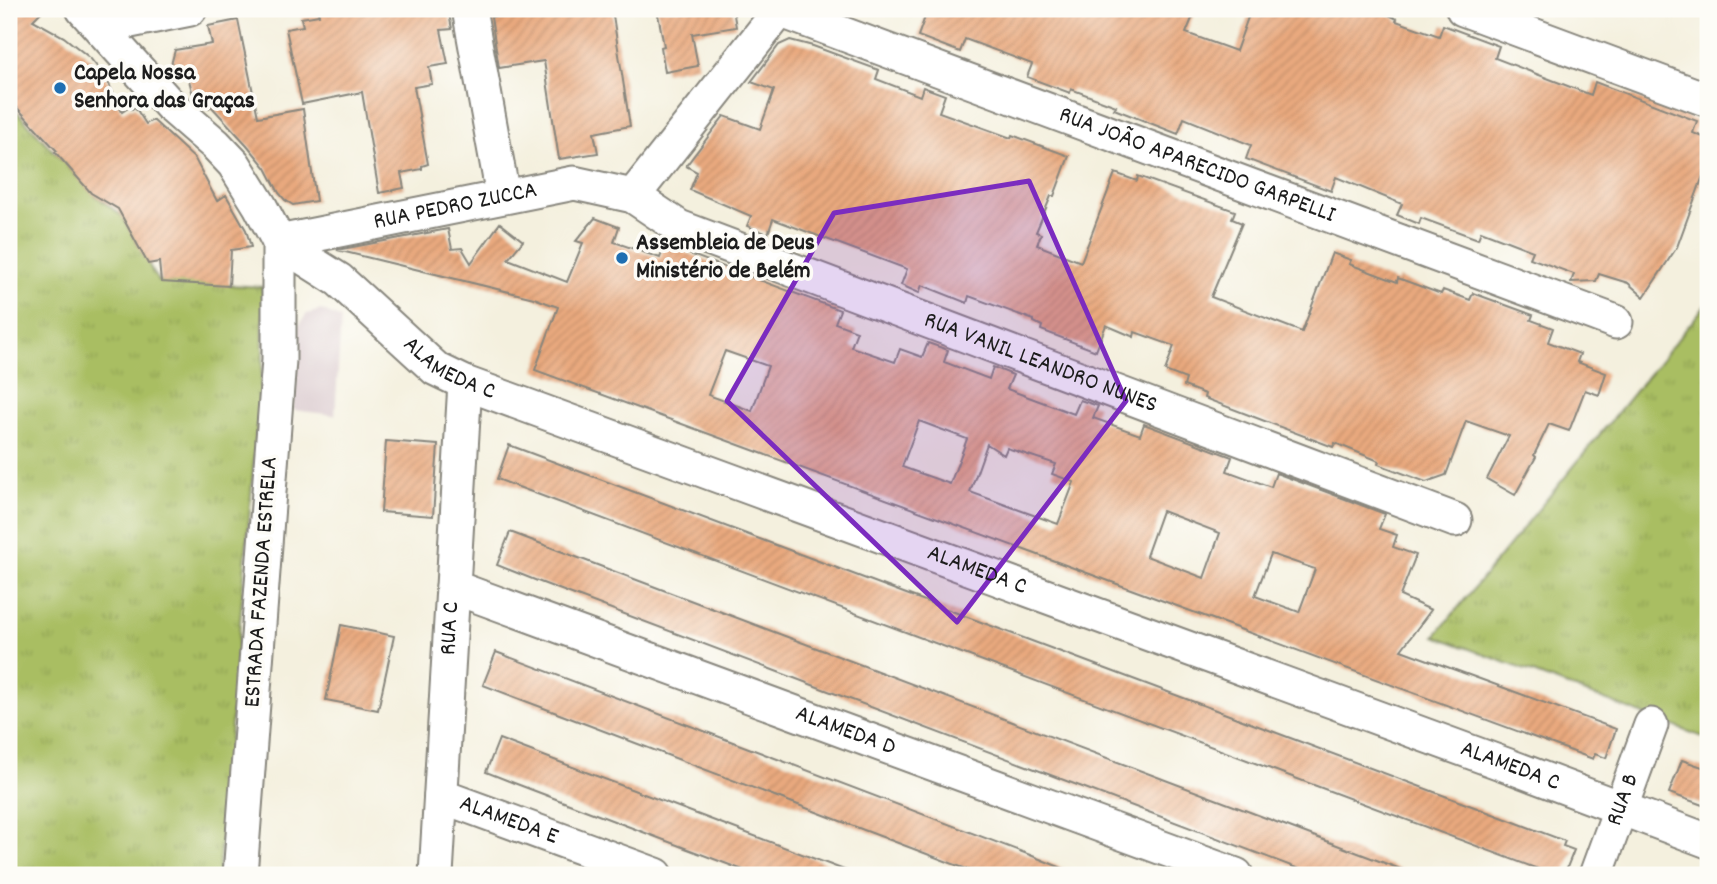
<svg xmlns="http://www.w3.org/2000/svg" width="1717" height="884" font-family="Dekko,sans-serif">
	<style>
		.industrial { fill: #d2bec5 }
		.grass { fill: url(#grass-tufts); stroke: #626d3f; stroke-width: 2 }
		.building { fill: url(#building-hatch); fill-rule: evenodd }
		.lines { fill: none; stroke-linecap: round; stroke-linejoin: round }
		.minor-casing { stroke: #88867d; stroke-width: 37 }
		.minor { stroke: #fff; stroke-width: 33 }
		.marked { fill: #7b2cbf; fill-opacity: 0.2; stroke: #7b2cbf; stroke-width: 5; stroke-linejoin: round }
		.poi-dot { fill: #1f6fb2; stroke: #fdfcf7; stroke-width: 2.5 }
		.labels { text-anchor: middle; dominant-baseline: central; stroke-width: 7; stroke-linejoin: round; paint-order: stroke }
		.poi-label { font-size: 24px; font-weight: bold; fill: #1c1c1c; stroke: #fdfcf7; text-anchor: start }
		.street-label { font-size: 24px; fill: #1c1c1c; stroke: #fdfcf7 }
	</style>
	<defs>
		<pattern id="grass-tufts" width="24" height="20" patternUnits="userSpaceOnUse" patternTransform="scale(1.75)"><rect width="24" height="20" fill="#a9be62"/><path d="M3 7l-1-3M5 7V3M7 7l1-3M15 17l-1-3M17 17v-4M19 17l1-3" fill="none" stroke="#91a354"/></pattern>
		<pattern id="building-hatch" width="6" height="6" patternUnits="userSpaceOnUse" patternTransform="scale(1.75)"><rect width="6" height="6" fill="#e9a97e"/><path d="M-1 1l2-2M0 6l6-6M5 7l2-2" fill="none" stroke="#c7916c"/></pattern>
	</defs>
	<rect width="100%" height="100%" fill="#fdfcf7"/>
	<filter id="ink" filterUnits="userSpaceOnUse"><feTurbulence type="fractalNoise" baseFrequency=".0143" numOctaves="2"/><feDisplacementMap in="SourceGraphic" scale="14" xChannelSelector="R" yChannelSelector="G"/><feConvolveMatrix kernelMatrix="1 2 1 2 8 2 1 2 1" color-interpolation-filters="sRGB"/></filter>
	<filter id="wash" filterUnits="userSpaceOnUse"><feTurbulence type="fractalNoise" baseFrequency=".00686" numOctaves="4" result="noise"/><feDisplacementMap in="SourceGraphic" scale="28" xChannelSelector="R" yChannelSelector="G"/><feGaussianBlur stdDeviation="1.57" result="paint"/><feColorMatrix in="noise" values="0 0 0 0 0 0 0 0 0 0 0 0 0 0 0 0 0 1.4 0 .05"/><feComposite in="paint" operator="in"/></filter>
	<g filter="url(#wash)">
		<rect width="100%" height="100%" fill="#f4f0de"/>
		<path class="industrial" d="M321 310 341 319 335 415 293 410 298 326 307 314Z"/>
		<path class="grass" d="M9 103 91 192 122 216 158 281 263 287V357L218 875H9Z
			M1708 302V739L1435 636Z"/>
		<g id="blocks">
			<path class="building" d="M9 9H44L33 20 64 37 90 58 106 78 122 112 130 107 132 109 135 107 146 124 153 120 195 159 217 201 226 195 246 230 251 247 231 250 229 286 161 282 159 262 148 264 118 209 91 193 55 152 57 151 9 99Z
				M317 9H448L452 29 441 30 448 64 429 67 432 84 414 87 428 164 422 166V169L401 173 404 188 379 193 362 92 302 104 286 29 303 26 301 18 319 15Z
				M499 9H612L630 126 594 133 598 153 559 159 544 61 499 68 491 17 500 15Z
				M657 9H733L736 27 692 34 698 66 665 72 661 47 664 46Z
				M928 9H1074L1098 18 1101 9H1196L1186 33 1236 51 1251 9H1391L1389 15 1397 19 1396 21 1439 36 1443 25 1499 46 1495 58 1591 95 1595 82 1697 121 1693 133 1708 139V162L1677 247 1644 297 1628 283 1599 274 1596 281 1571 282 1574 274 1530 258 1533 251 1481 231 1478 239 1421 218 1419 224 1397 215 1402 204 1336 177 1331 191 1246 159 1251 145 1184 118 1178 134 1114 109 1116 106 1071 89 1070 93 1027 77 1032 64 965 39 960 52 918 36Z
				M238 20 258 117 303 109 316 201 293 205 285 200 279 193 266 168 247 145 211 106 209 108 193 95 186 69 169 72 175 50 212 44 208 26Z
				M790 40 813 46 879 70 876 79 920 96 923 87 945 95 939 112 1011 138 1012 135 1069 156 1054 196H1051L1036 232 1041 234 1037 245 1081 262 1115 173 1137 181 1138 176 1235 211 1232 219 1242 223 1211 297 1302 332 1332 253 1351 260 1349 264 1397 282 1398 278 1441 294 1443 290 1470 300 1473 293 1533 315 1531 320 1553 328 1548 342 1580 354 1577 362 1606 373 1599 395 1585 390 1569 431 1549 424 1534 455 1536 457 1515 495 1487 479 1509 436 1466 421 1446 475 1426 482 1378 464 1379 461 1335 443 1333 447 1204 398 1205 394 1184 386 1186 379 1165 371 1174 346 1135 332 1134 337 1106 325 1096 351 1041 330 1042 326 1034 322V320L969 296 967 303 922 285 919 293 901 285 907 269 773 219 768 234 747 226 751 216 690 190 697 172 686 166 724 116 760 129 774 90 751 82 779 45Z
				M595 218 619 227 614 242 660 258 665 245 840 310 835 323 857 331 851 347 895 362 900 349 922 357 928 343 948 350 944 362 989 379 993 367 1013 375 1007 389 1074 414 1080 400 1098 406 1093 418 1140 435 1144 424 1232 457 1227 471 1271 487 1276 473 1385 514 1379 529 1397 535 1393 547 1416 555 1400 596 1431 610 1401 650 1616 729 1606 758 1595 754 1593 759 535 370 558 307 534 298 337 250 448 229 452 249 462 248 471 263 500 223 523 241 508 259 567 282 583 243 576 241ZM725 351 768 366 752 411 708 395ZM919 421 967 439 950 484 902 467ZM987 444 1004 455 1007 448 1056 464 1052 474 1074 482 1058 524 970 492ZM1162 511 1220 533 1204 578 1146 556ZM1271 554 1315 569 1299 612 1255 596Z
				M386 441 438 445 433 516 381 512Z
				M509 445 1565 841 1563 846 1574 850 1564 875H1554L497 479Z
				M510 532 1411 873V875H1315L540 582 497 565Z
				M341 625 394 636 378 710 326 700Z
				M496 652 1030 855 1079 875H982L541 707 483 685Z
				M499 739 852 873V875H756L514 783 486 772Z
				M1682 760 1708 769V807L1669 793Z"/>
		</g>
	</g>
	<g filter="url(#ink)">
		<use href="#blocks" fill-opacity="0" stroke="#88867d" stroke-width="2"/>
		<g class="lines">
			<g class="minor-casing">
				<g id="minor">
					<path d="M83 9 170 105 216 145 234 164 260 206 279 242V360L240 875"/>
					<path d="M469 9 503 196"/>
					<path d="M1463 9 1708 100"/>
					<path id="s1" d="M779 10 1616 322"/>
					<path d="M100 27 190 9"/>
					<path d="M633 196 781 9"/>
					<path id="s2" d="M279 242 339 280 436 369 465 383 1509 766 1708 841"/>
					<path id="s3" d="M279 242 574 183 633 196 679 227 1455 520"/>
					<path id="s4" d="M453 587 1236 875"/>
					<path id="s5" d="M441 796 656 875"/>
					<path id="s6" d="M436 875 465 383"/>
					<path id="s7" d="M1596 875 1651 725"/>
				</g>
			</g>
			<use href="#minor" class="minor"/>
		</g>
	</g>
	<path class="marked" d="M1029 181 1126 401 957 622 727 401 834 213Z"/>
	<g class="poi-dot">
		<circle cx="60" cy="88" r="7"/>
		<circle cx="622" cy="258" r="7"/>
	</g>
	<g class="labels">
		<g class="poi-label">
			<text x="74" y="74">Capela Nossa<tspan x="74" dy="28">Senhora das Graças</tspan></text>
			<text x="636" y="244">Assembleia de Deus<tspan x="636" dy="28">Ministério de Belém</tspan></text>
		</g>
		<g class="street-label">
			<text stroke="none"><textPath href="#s1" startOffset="446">RUA JOÃO APARECIDO GARPELLI</textPath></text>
			<text stroke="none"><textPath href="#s3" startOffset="180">RUA PEDRO ZUCCA</textPath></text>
			<text stroke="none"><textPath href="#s3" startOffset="803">RUA VANIL LEANDRO NUNES</textPath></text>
			<text stroke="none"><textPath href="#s2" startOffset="214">ALAMEDA C</textPath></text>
			<text stroke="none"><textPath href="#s2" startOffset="780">ALAMEDA C</textPath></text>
			<text transform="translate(262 582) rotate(-86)">ESTRADA FAZENDA ESTRELA</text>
			<text stroke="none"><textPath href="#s6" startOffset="247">RUA C</textPath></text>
			<text stroke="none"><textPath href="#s4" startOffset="418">ALAMEDA D</textPath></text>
			<text stroke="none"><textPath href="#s2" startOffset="1348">ALAMEDA C</textPath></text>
			<text stroke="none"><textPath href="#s7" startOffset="80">RUA B</textPath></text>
			<text stroke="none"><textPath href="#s5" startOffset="72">ALAMEDA E</textPath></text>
		</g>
	</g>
	<rect width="1717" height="884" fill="none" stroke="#fdfcf7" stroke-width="35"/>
</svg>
